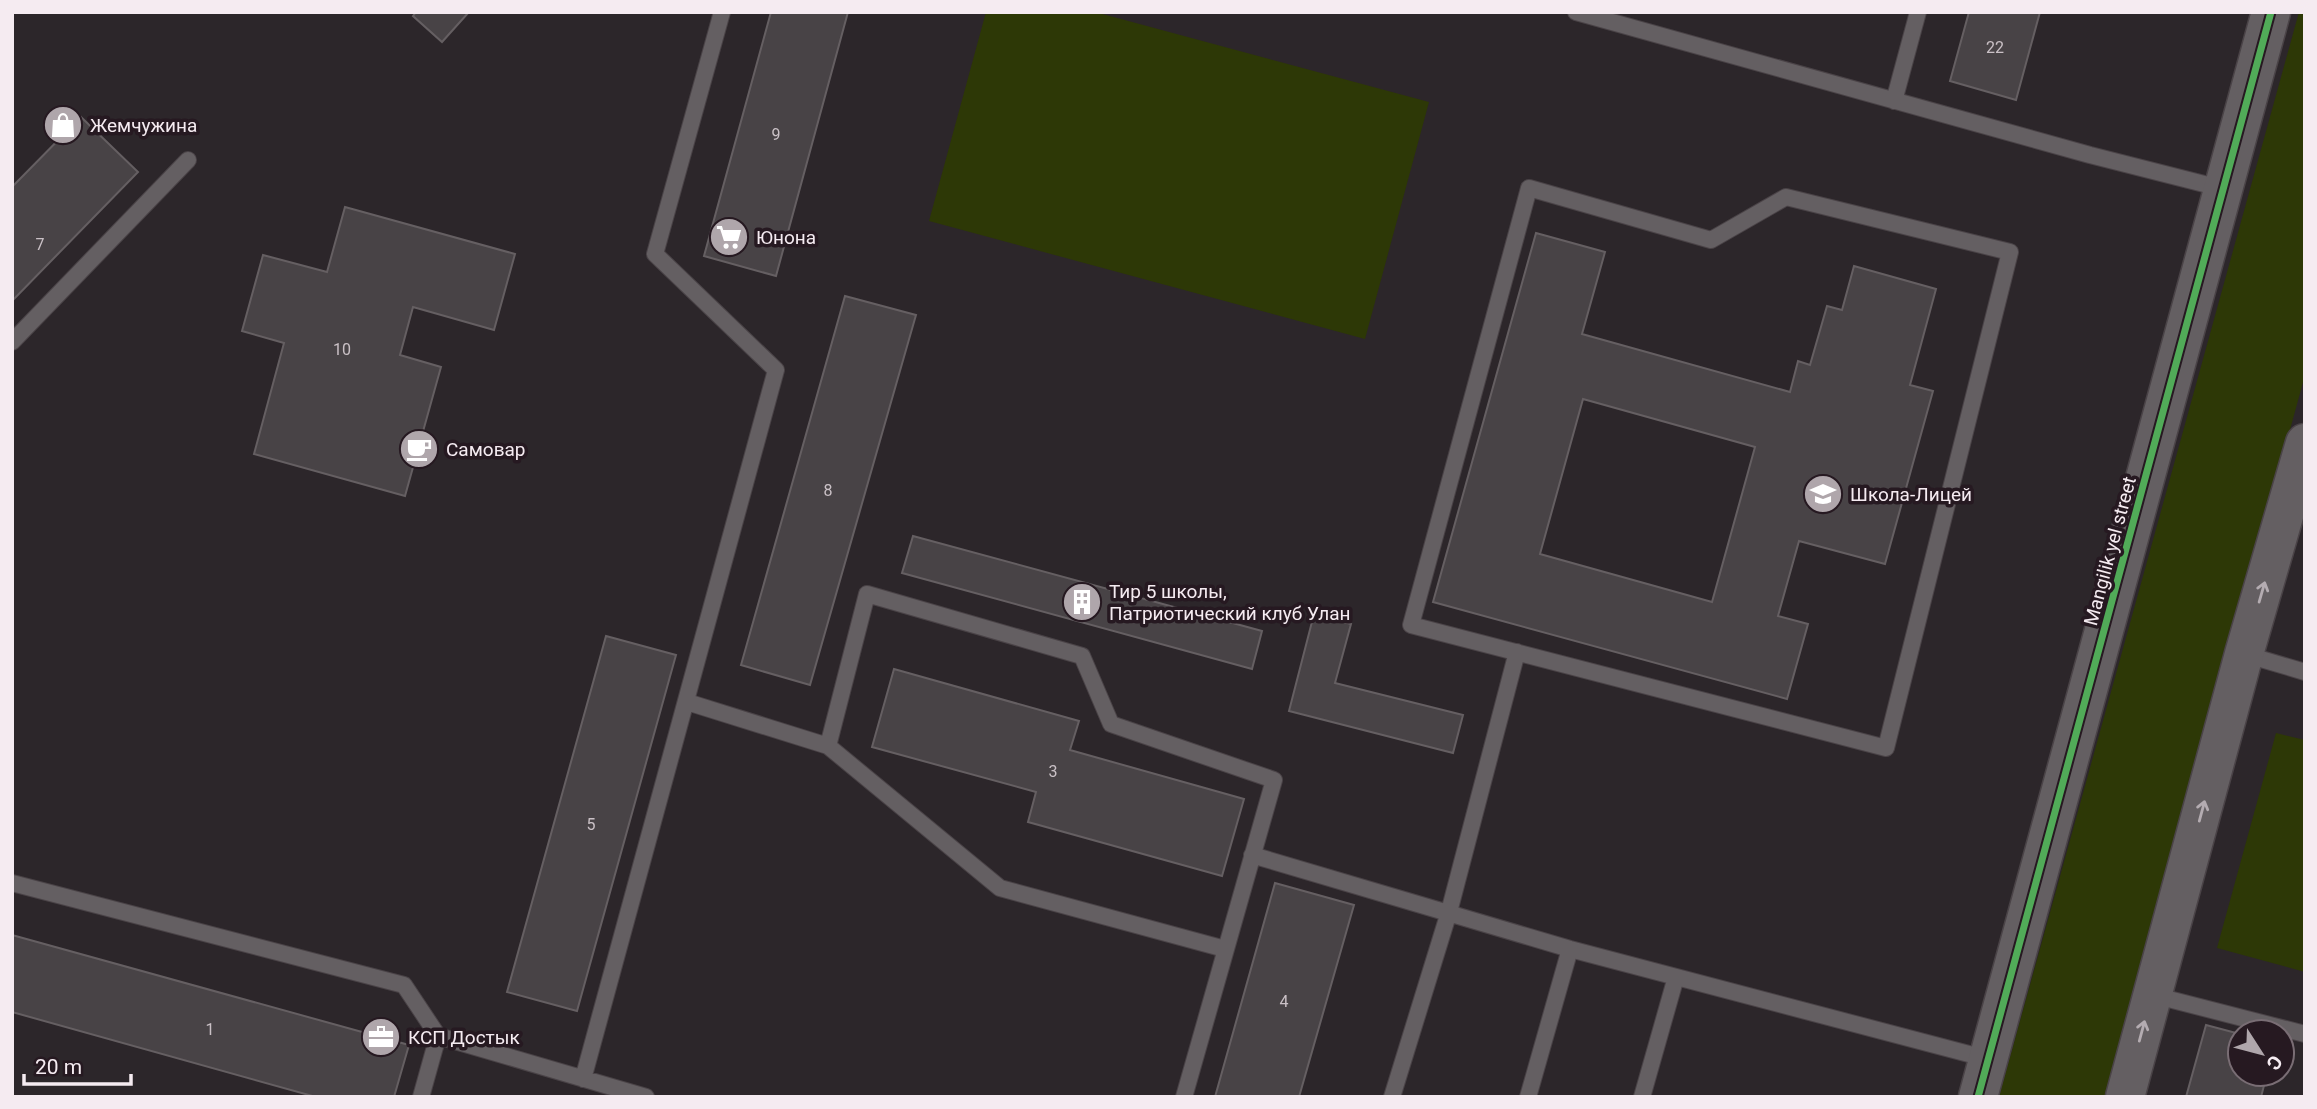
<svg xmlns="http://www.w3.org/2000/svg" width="2317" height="1109" font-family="Roboto,sans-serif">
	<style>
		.green { fill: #2d3806 }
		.building { fill: #484346; stroke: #655f62; stroke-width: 2; fill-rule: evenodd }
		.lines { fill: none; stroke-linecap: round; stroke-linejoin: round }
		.service-casing { stroke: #4a4347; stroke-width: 18 }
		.tertiary-casing { stroke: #4a4347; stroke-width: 41 }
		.service { stroke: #645f62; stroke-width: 16 }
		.tertiary { stroke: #645f62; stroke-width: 38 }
		.cycleway-casing { stroke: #261921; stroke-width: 11 }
		.cycleway { stroke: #51ab58; stroke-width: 7 }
		.oneway { stroke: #b4acb1 }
		.labels { text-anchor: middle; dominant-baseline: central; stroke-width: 7; stroke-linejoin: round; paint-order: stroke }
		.number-label { font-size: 16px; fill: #cac1c6 }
		.poi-label { font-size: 19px; fill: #f5ebf1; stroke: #261921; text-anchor: start }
		.street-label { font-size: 19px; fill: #f5ebf1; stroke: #261921 }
	</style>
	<rect width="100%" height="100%" fill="#2c262a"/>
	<path class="green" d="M986 12H1095L1429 102 1365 339 929 221Z
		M2299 12H2305V375L2107 1097H1999Z
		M2276 733 2305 740V972L2217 948Z"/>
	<path class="building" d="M416 12H469L442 42 413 16Z
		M771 12H848L776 276 704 256Z
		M1969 12H2040L2016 100 1950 81Z
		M81 117 138 172 12 301V187Z
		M345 207 515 254 494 330 413 307 400 355 441 367 405 496 254 454 284 343 242 331 263 255 327 272Z
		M1536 233 1605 252 1582 334 1790 392 1798 361 1810 365 1827 306 1842 310 1854 266 1936 289 1910 385 1933 391 1885 564 1799 541 1778 616 1808 624 1787 699 1433 602ZM1583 399 1755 447 1712 602 1540 554Z
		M845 296 916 315 810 685 741 665Z
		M913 536 1262 631 1252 669 902 573Z
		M1314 614 1351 624 1335 683 1463 715 1453 753 1289 711Z
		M606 636 676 655 577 1011 507 992Z
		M894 669 1079 721 1070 750 1244 799 1222 876 1028 822 1036 792 872 747Z
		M1275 883 1354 905 1299 1097H1215Z
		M12 935 409 1045 394 1097H316L12 1012Z
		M2206 1025 2240 1034V1074H2267L2261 1097H2186Z"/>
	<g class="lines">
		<g class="service-casing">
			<path id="service" d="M1576 12 2090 155 2224 189
				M1894 101 1918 12
				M1529 188 1711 240 1786 197 2010 252 1886 748 1411 625Z
				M12 342 188 160
				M2244 654 2305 672
				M687 702 828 746 1000 888 1225 949
				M828 746 867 594 1082 656 1111 724 1274 780 1184 1097
				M1252 855 1570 949 1988 1059
				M12 883 404 985 438 1036 646 1097
				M2153 995 2305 1034
				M583 1079 776 370 655 254 722 12
				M421 1097 438 1036
				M1392 1097 1449 912 1517 652
				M1528 1097 1570 949
				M1642 1097 1676 977"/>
		</g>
		<g class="tertiary-casing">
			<path id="tertiary" d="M1978 1097 2271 12
				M2125 1097 2244 654 2305 443"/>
		</g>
		<use href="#service" class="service"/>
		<use href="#tertiary" class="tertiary"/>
		<g class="cycleway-casing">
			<path id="cycleway" d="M1978 1097 2271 12"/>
		</g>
		<use href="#cycleway" class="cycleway"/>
	</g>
	<defs><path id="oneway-shaft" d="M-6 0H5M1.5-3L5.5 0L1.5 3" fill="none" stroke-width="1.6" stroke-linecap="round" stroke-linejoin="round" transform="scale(1.75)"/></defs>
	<g class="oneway">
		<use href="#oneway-shaft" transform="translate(2262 592) rotate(-74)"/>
		<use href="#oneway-shaft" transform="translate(2202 811) rotate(-75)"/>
		<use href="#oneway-shaft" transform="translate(2142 1031) rotate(-75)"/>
	</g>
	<defs>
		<g id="shop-disc" transform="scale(2.0125)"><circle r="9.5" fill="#afa6ab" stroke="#261921"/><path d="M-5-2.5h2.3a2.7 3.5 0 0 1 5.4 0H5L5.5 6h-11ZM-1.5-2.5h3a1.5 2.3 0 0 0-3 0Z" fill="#fff"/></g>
		<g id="supermarket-disc" transform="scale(2.0125)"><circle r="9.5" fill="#afa6ab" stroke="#261921"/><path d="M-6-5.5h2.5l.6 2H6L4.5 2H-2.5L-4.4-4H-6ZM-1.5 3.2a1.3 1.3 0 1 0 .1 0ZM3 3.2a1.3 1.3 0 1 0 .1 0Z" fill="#fff"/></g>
		<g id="cafe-disc" transform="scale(2.0125)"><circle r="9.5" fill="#afa6ab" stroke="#261921"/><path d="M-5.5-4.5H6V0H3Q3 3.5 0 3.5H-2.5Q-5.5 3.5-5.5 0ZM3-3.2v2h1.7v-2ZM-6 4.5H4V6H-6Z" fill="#fff"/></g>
		<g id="school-disc" transform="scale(2.0125)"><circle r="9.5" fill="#afa6ab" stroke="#261921"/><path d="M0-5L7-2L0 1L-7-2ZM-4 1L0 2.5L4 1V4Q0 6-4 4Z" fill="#fff"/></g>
		<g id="building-disc" transform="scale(2.0125)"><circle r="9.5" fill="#afa6ab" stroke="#261921"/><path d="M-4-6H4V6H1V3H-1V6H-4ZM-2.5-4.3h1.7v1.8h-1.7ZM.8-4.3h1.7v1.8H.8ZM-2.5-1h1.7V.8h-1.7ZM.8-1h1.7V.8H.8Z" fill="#fff"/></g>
		<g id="office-disc" transform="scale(2.0125)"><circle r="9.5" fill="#afa6ab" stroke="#261921"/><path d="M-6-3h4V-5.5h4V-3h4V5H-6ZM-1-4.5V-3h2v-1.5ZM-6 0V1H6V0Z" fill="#fff"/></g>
	</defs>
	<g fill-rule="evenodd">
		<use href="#shop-disc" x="63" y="125"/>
		<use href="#supermarket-disc" x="729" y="237"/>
		<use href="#cafe-disc" x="419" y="449"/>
		<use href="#school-disc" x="1823" y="494"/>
		<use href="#building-disc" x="1082" y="602"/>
		<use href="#office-disc" x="381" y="1037"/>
	</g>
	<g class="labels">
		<g class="number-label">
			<text x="1995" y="47">22</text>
			<text x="776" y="134">9</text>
			<text x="40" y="244">7</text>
			<text x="342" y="349">10</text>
			<text x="828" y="490">8</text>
			<text x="1053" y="771">3</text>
			<text x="591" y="824">5</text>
			<text x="1284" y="1001">4</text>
			<text x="210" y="1029">1</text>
		</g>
		<g class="poi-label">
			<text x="90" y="125">Жемчужина</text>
			<text x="756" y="237">Юнона</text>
			<text x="446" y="449">Самовар</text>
			<text x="1850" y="494">Школа-Лицей</text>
			<text x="1109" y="591">Тир 5 школы,<tspan x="1109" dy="22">Патриотический клуб Улан</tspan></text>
			<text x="408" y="1037">КСП Достык</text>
		</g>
		<g class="street-label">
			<text transform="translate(2110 551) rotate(-75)">Mangilik yel street</text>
		</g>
	</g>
	<rect width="2317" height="1109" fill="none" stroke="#f5ebf1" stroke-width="28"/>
	<g transform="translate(2261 1053) rotate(126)"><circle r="33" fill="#261921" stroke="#796d74" stroke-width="2"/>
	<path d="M0-5L12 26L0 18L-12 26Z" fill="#afa6ab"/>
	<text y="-10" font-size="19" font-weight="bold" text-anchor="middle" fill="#f5ebf1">С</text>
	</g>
	<path d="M24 1074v10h107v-10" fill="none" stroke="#f5ebf1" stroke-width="3.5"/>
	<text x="35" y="1074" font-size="21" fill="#f5ebf1" stroke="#261921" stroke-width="5" paint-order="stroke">20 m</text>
</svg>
